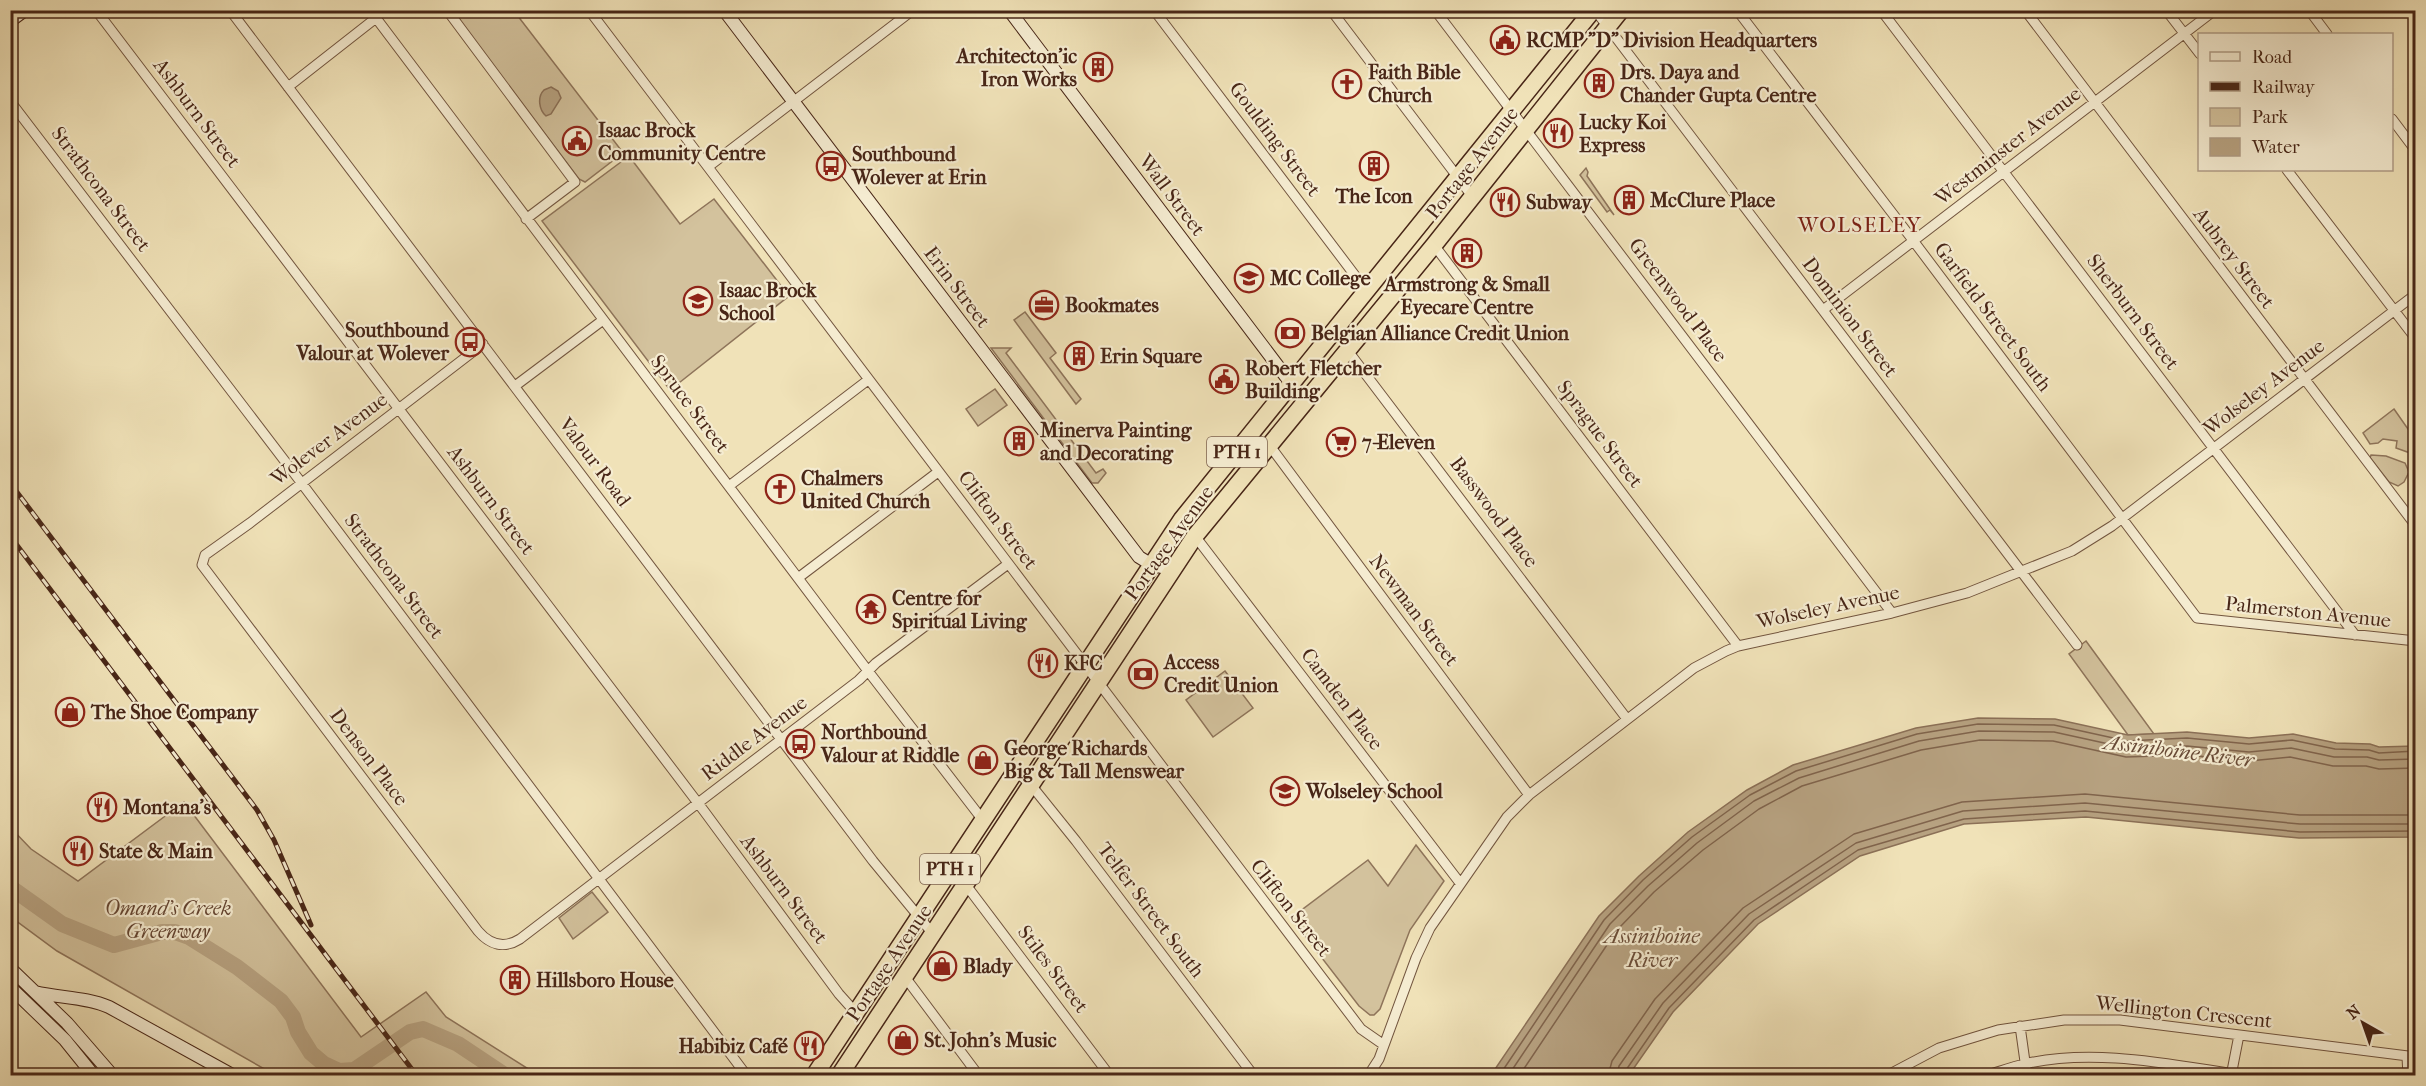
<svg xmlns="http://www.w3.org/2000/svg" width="2426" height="1086" font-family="'IM FELL French Canon',serif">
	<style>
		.green { fill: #d3c29d; stroke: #8e745a; stroke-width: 1.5 }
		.water { fill: #b7a281; stroke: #8b7057; stroke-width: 1.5 }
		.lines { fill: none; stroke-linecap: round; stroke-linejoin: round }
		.shore { stroke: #80644c; stroke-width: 1.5 }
		.river { stroke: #b7a281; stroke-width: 16 }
		.street-casing { stroke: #72553f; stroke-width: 11 }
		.secondary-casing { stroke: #482617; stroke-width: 14 }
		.highway-casing { stroke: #482617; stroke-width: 19 }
		.street { stroke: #f5ecd1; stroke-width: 9 }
		.secondary { stroke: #f5ecd1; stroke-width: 12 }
		.highway { stroke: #f0e2b8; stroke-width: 16 }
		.rail-casing { stroke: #482617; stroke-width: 5 }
		.rail { stroke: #f5ecd1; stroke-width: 3; stroke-dasharray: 9; stroke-linecap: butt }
		.labels { text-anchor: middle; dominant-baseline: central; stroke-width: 4.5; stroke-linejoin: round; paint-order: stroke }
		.shield { fill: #f5ecd1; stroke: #7c614f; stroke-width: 1.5 }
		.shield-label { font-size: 18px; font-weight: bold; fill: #482617 }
		.poi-label { font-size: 20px; font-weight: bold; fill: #482617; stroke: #f5ecd1; text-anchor: start }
		.street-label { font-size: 20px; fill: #482617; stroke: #f5ecd1 }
		.park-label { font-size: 20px; font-style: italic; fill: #644532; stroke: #f5ecd1 }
		.neighbourhood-label { font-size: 21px; letter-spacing: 1.5px; fill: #7a1f14; stroke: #f5ecd1 }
		.water-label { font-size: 21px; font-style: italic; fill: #694b37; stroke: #f5ecd1 }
	</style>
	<rect width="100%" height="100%" fill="#f0e2b8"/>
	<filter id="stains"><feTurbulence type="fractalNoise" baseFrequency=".00333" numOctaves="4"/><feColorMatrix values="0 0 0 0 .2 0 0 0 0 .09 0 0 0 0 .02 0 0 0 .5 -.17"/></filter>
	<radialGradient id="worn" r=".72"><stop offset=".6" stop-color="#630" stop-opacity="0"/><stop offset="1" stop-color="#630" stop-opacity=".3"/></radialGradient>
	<path class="green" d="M452 11H514L621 150 615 159 585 182 579 179Z
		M629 156 680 224 714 199 789 296 670 390 542 221Z
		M1586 168 1588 172 1587 176 1614 215 1610 210 1607 212 1580 175Z
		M1025 312 1056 353 1050 358 1081 399 1076 404 1014 320Z
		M991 348H1011L1006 353 1096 473 1103 469 1106 473 1098 483H1092Z
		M995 389 1007 405 978 426 966 409Z
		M2394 409 2415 439V459L2410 453 2396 448 2397 441 2383 439 2378 443 2370 444 2363 433Z
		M2371 455 2386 456 2405 463 2409 472 2404 482 2398 486 2389 482 2370 458Z
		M2086 641 2154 734 2128 735 2069 654Z
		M1225 671 1253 708 1213 737 1186 700Z
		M184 802 361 1037 426 992 446 1017 538 1075H275L57 951 11 917V828L31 849 78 881Z
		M1416 845 1444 881 1410 930 1380 1009 1374 1015H1370L1359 1006 1291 918 1368 860 1388 886Z
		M592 892 608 912 573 939 559 918Z"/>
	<path class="water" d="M551 87 558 91 561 98 551 114 546 116C539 110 537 97 544 90Z
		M1978 718 2055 719 2128 735 2187 732 2249 738 2293 734 2336 743 2370 744 2379 747 2415 746V837L2299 838 2086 817 1964 824 1860 856 1758 924 1673 1012 1629 1075H1491L1599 916 1639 876 1688 832 1747 790 1793 765 1916 728Z"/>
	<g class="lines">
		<path class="shore" d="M1499 1076 1604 920 1643 880 1692 837 1750 795 1796 771 1917 734 1978 724 2054 725 2127 741 2187 738 2249 744 2292 740 2335 749 2369 750 2379 753 2416 751
			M1508 1076 1610 924 1648 886 1697 843 1754 801 1799 778 1919 741 1979 731 2054 732 2127 748 2187 746 2249 752 2291 748 2334 757H2367L2379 760 2416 759
			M1519 1076 1617 930 1654 892 1703 850 1759 809 1802 786 1921 750 1980 740 2053 741 2126 757 2187 755 2249 761 2290 757 2333 766H2366L2379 769 2416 768
			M1608 1076 1612 1061 1655 999 1743 908 1854 834 1962 802 2085 794 2300 815H2416
			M1617 1076 1619 1066 1663 1003 1749 914 1856 843 1963 811 2085 803 2300 824H2416
			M1625 1076 1626 1070 1669 1008 1754 920 1858 850 1964 819 2085 811 2300 832 2416 831"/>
		<path class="river" d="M10 887 62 924 114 945 162 932H175L189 937 237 967 281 1001 293 1017 298 1032 311 1053 324 1064 339 1071 354 1070 410 1032 423 1029 458 1044 506 1076"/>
		<g class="street-casing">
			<path id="street" d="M96 10 704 811 839 994 856 1013
				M230 10 873 861 933 934
				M370 10 868 671 982 819
				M447 10 575 182 526 219
				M589 10 1361 1029 1384 1045
				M1154 10 1366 290
				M1331 10 1472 196
				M1435 10 1892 613
				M1595 10 2077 645
				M1737 10 1909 235 2197 618 2416 641
				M1881 10 2355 635
				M2025 10 2416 526
				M2166 10 2200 54
				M2309 10 2327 34
				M288 87 376 18
				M10 101 297 477 747 1076
				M2392 119 2416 151
				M708 167 913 10
				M2287 170 2416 339
				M1434 245 1738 646
				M1823 310 2215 10
				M1340 323 1348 351 1627 719
				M483 344 250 523 205 555 202 565 478 931C490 945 504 949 520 939L859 680 876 663 1008 564
				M515 386 603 320
				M1270 446 1529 795
				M729 486 868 380
				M1195 536 1460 883
				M798 578 938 472
				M1015 770 1031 785 1076 841 1254 1076
				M966 885 1110 1076
				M905 977 979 1076
				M2020 1026 2027 1076
				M2407 1057 2408 1076
				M1368 1076 1379 1059 1416 958 1430 928 1507 817 1529 795 1694 668 1726 651 1738 646 1892 613 1967 593 2072 551 2112 526 2416 294
				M1886 1076 1939 1048 1998 1030 2064 1020H2120L2416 1057
				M1984 1076C1998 1072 2011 1067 2024 1064 2097 1047 2177 1066 2249 1076
				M2231 1076 2239 1035"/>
		</g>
		<g class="secondary-casing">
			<path id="secondary" d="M724 10 1139 557 1152 565 1173 569
				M1009 10 1305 402
				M10 21 25 10
				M10 968 67 1023 113 1076
				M10 987 65 1040 94 1076
				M35 992C60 998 86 997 109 1007L234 1076"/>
		</g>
		<g class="highway-casing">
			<path id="highway" d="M814 1076 1182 519 1593 10
				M839 1076 1195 536 1434 245 1621 10"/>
		</g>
		<use href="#street" class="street"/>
		<use href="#secondary" class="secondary"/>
		<use href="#highway" class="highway"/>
		<g class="rail-casing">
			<path id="rail" d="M10 483 257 810 274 840 311 925
				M10 536 417 1076"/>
		</g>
		<use href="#rail" class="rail"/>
	</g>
	<defs>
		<g id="civic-ring" transform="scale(1.5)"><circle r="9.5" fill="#f5ecd1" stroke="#8f2418" stroke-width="1.5"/><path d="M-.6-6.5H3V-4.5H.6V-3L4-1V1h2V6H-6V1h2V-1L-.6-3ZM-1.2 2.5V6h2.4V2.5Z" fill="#8f2418"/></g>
		<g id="building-ring" transform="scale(1.5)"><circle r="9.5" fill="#f5ecd1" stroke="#8f2418" stroke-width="1.5"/><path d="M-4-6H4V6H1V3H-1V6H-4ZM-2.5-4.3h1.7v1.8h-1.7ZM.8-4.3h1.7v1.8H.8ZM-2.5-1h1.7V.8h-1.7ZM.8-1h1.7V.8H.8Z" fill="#8f2418"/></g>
		<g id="church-ring" transform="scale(1.5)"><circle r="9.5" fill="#f5ecd1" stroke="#8f2418" stroke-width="1.5"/><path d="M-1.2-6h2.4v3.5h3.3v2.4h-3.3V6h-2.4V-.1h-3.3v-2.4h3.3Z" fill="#8f2418"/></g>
		<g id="restaurant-ring" transform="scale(1.5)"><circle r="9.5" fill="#f5ecd1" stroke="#8f2418" stroke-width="1.5"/><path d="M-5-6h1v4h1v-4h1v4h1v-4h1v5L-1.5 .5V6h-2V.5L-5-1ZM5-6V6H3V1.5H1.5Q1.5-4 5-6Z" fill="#8f2418"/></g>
		<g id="bus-ring" transform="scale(1.5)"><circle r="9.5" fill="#f5ecd1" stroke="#8f2418" stroke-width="1.5"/><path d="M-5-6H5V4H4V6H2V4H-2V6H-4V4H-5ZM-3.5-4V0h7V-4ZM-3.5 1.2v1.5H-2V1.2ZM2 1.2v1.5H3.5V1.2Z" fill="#8f2418"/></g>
		<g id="university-ring" transform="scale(1.5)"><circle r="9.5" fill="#f5ecd1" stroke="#8f2418" stroke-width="1.5"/><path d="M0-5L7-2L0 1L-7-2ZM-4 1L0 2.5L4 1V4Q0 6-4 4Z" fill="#8f2418"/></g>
		<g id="school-ring" transform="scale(1.5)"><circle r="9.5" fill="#f5ecd1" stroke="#8f2418" stroke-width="1.5"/><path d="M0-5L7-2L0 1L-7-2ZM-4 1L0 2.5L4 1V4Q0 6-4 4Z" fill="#8f2418"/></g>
		<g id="office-ring" transform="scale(1.5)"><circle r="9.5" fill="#f5ecd1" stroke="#8f2418" stroke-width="1.5"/><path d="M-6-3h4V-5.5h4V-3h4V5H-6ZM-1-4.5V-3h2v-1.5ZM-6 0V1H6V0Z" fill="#8f2418"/></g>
		<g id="bank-ring" transform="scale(1.5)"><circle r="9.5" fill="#f5ecd1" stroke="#8f2418" stroke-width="1.5"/><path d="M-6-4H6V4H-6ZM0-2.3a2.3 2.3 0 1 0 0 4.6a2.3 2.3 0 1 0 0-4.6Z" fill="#8f2418"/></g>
		<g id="supermarket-ring" transform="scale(1.5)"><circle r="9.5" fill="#f5ecd1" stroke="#8f2418" stroke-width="1.5"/><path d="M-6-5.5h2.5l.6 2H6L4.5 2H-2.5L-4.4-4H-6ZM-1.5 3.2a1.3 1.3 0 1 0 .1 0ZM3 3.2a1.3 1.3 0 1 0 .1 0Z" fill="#8f2418"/></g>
		<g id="temple-ring" transform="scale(1.5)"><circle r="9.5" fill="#f5ecd1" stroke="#8f2418" stroke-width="1.5"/><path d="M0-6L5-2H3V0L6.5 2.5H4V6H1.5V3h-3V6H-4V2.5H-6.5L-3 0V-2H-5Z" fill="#8f2418"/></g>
		<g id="shop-ring" transform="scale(1.5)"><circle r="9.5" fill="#f5ecd1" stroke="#8f2418" stroke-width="1.5"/><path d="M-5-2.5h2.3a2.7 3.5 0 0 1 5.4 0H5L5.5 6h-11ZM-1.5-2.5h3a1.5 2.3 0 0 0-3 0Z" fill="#8f2418"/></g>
	</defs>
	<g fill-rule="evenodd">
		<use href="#civic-ring" x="1505" y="40"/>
		<use href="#building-ring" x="1098" y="67"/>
		<use href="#building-ring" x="1599" y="83"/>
		<use href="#church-ring" x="1347" y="84"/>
		<use href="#restaurant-ring" x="1558" y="133"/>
		<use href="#civic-ring" x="577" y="141"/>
		<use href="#bus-ring" x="831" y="166"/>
		<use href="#building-ring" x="1374" y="166"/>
		<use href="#building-ring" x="1629" y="200"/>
		<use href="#restaurant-ring" x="1505" y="202"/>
		<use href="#building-ring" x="1467" y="253"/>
		<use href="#university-ring" x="1249" y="278"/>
		<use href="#school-ring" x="698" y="301"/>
		<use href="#office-ring" x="1044" y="305"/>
		<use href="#bank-ring" x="1290" y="333"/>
		<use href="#bus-ring" x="470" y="342"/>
		<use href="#building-ring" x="1079" y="356"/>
		<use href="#civic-ring" x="1224" y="379"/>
		<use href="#building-ring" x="1019" y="441"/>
		<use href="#supermarket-ring" x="1341" y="442"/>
		<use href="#church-ring" x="780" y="489"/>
		<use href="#temple-ring" x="871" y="609"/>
		<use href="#restaurant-ring" x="1043" y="663"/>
		<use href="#bank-ring" x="1143" y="674"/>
		<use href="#shop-ring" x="70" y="712"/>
		<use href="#bus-ring" x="800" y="744"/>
		<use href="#shop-ring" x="983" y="760"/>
		<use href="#school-ring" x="1285" y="791"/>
		<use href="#restaurant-ring" x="102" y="807"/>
		<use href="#restaurant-ring" x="78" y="851"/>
		<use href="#shop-ring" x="942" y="966"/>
		<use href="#building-ring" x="515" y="980"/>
		<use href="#shop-ring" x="903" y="1040"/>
		<use href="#restaurant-ring" x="809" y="1046"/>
	</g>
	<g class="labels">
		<g class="shield">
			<rect x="1207" y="437" width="60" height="30" rx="4.5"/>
			<rect x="920" y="854" width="60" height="30" rx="4.5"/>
		</g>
		<g class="shield-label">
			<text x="1237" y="452">PTH 1</text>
			<text x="950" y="869">PTH 1</text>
		</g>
		<g class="poi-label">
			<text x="1526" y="40">RCMP "D" Division Headquarters</text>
			<text x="1077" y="56" text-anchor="end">Architecton'ic<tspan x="1077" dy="23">Iron Works</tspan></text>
			<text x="1368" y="72">Faith Bible<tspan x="1368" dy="23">Church</tspan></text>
			<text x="1620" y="72">Drs. Daya and<tspan x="1620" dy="23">Chander Gupta Centre</tspan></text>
			<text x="1579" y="122">Lucky Koi<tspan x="1579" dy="23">Express</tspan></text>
			<text x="598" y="130">Isaac Brock<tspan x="598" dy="23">Community Centre</tspan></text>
			<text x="852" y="154">Southbound<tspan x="852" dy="23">Wolever at Erin</tspan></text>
			<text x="1374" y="196" text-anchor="middle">The Icon</text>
			<text x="1650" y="200">McClure Place</text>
			<text x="1526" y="202">Subway</text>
			<text x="1270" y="278">MC College</text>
			<text x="1467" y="284" text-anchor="middle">Armstrong &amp; Small<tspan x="1467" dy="23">Eyecare Centre</tspan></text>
			<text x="719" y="290">Isaac Brock<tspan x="719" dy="23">School</tspan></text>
			<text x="1065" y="305">Bookmates</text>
			<text x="449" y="330" text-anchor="end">Southbound<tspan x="449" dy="23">Valour at Wolever</tspan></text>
			<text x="1311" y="333">Belgian Alliance Credit Union</text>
			<text x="1100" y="356">Erin Square</text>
			<text x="1245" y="368">Robert Fletcher<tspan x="1245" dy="23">Building</tspan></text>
			<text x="1040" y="430">Minerva Painting<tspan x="1040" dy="23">and Decorating</tspan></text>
			<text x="1362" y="442">7-Eleven</text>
			<text x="801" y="478">Chalmers<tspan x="801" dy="23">United Church</tspan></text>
			<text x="892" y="598">Centre for<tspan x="892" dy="23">Spiritual Living</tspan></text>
			<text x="1164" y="662">Access<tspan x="1164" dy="23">Credit Union</tspan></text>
			<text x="1064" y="663">KFC</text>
			<text x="91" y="712">The Shoe Company</text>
			<text x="821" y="732">Northbound<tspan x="821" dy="23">Valour at Riddle</tspan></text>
			<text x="1004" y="748">George Richards<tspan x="1004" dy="23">Big &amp; Tall Menswear</tspan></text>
			<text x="1306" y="791">Wolseley School</text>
			<text x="123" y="807">Montana's</text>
			<text x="99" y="851">State &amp; Main</text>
			<text x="963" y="966">Blady</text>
			<text x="536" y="980">Hillsboro House</text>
			<text x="924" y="1040">St. John's Music</text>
			<text x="788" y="1046" text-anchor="end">Habibiz Café</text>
		</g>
		<g class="street-label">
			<text transform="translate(197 113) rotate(53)">Ashburn Street</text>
			<text transform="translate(1275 139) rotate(53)">Goulding Street</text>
			<text transform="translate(2008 146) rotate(-38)">Westminster Avenue</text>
			<text transform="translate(1472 163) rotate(-52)">Portage Avenue</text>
			<text transform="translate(101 189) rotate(53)">Strathcona Street</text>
			<text transform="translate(1172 195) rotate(53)">Wall Street</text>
			<text transform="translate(2234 258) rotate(53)">Aubrey Street</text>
			<text transform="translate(957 287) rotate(53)">Erin Street</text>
			<text transform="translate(1678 300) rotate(53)">Greenwood Place</text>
			<text transform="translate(2133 312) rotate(53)">Sherburn Street</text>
			<text transform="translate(1850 317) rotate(53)">Dominion Street</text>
			<text transform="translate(1993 317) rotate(53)">Garfield Street South</text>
			<text transform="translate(2264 387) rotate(-37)">Wolseley Avenue</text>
			<text transform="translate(690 404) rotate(53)">Spruce Street</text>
			<text transform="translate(1600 434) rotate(53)">Sprague Street</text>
			<text transform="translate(329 439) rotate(-37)">Wolever Avenue</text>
			<text transform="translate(595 462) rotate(53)">Valour Road</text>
			<text transform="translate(491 500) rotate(53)">Ashburn Street</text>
			<text transform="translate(1494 512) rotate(53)">Basswood Place</text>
			<text transform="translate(998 520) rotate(53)">Clifton Street</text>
			<text transform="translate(1169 543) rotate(-54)">Portage Avenue</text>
			<text transform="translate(394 576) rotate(53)">Strathcona Street</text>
			<text transform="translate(1828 607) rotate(-12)">Wolseley Avenue</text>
			<text transform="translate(1414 610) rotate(53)">Newman Street</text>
			<text transform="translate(2308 612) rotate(6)">Palmerston Avenue</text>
			<text transform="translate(1342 699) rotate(53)">Camden Place</text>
			<text transform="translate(754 738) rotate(-37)">Riddle Avenue</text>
			<text transform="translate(369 757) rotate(53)">Denson Place</text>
			<text transform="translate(784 889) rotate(53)">Ashburn Street</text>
			<text transform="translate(1291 908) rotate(52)">Clifton Street</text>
			<text transform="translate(1151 910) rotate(53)">Telfer Street South</text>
			<text transform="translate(889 963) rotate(-56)">Portage Avenue</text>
			<text transform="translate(1053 969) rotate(53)">Stiles Street</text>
			<text transform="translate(2184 1012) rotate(6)">Wellington Crescent</text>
		</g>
		<g class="park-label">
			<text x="168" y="908">Omand's Creek<tspan x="168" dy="23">Greenway</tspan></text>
		</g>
		<g class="neighbourhood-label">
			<text x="1860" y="225">WOLSELEY</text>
		</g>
		<g class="water-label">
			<text transform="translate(2179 751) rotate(7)">Assiniboine River</text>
			<text x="1652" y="936">Assiniboine<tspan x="1652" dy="24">River</tspan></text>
		</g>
	</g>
	<rect width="2426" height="1086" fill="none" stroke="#f0e2b8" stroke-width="36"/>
	<rect x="12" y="12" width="2402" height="1062" fill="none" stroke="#482617" stroke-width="3"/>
	<rect x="18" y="18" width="2390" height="1050" fill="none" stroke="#482617" stroke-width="1.5"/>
	<rect x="2198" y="33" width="195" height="138" fill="#f5ecd1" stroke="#b09d87" stroke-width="1.5"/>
	<rect x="2210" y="52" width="30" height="9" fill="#f5ecd1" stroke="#b09d87" stroke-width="1.5"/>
	<text x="2252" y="63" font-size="18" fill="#482617">Road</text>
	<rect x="2210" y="82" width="30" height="9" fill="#482617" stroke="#b09d87" stroke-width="1.5"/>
	<text x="2252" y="93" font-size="18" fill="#482617">Railway</text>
	<rect x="2210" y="108" width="30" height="18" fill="#d3c29d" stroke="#b09d87" stroke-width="1.5"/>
	<text x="2252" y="123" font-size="18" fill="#482617">Park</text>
	<rect x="2210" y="138" width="30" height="18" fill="#b7a281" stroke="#b09d87" stroke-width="1.5"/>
	<text x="2252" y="153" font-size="18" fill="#482617">Water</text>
	<g transform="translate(2363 1023) rotate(320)" stroke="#f5ecd1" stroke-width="4.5" paint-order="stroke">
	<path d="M0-4.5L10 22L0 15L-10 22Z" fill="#482617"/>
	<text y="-9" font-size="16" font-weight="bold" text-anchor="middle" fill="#482617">N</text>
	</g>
	<rect width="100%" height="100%" filter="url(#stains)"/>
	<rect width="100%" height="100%" fill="url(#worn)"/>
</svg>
